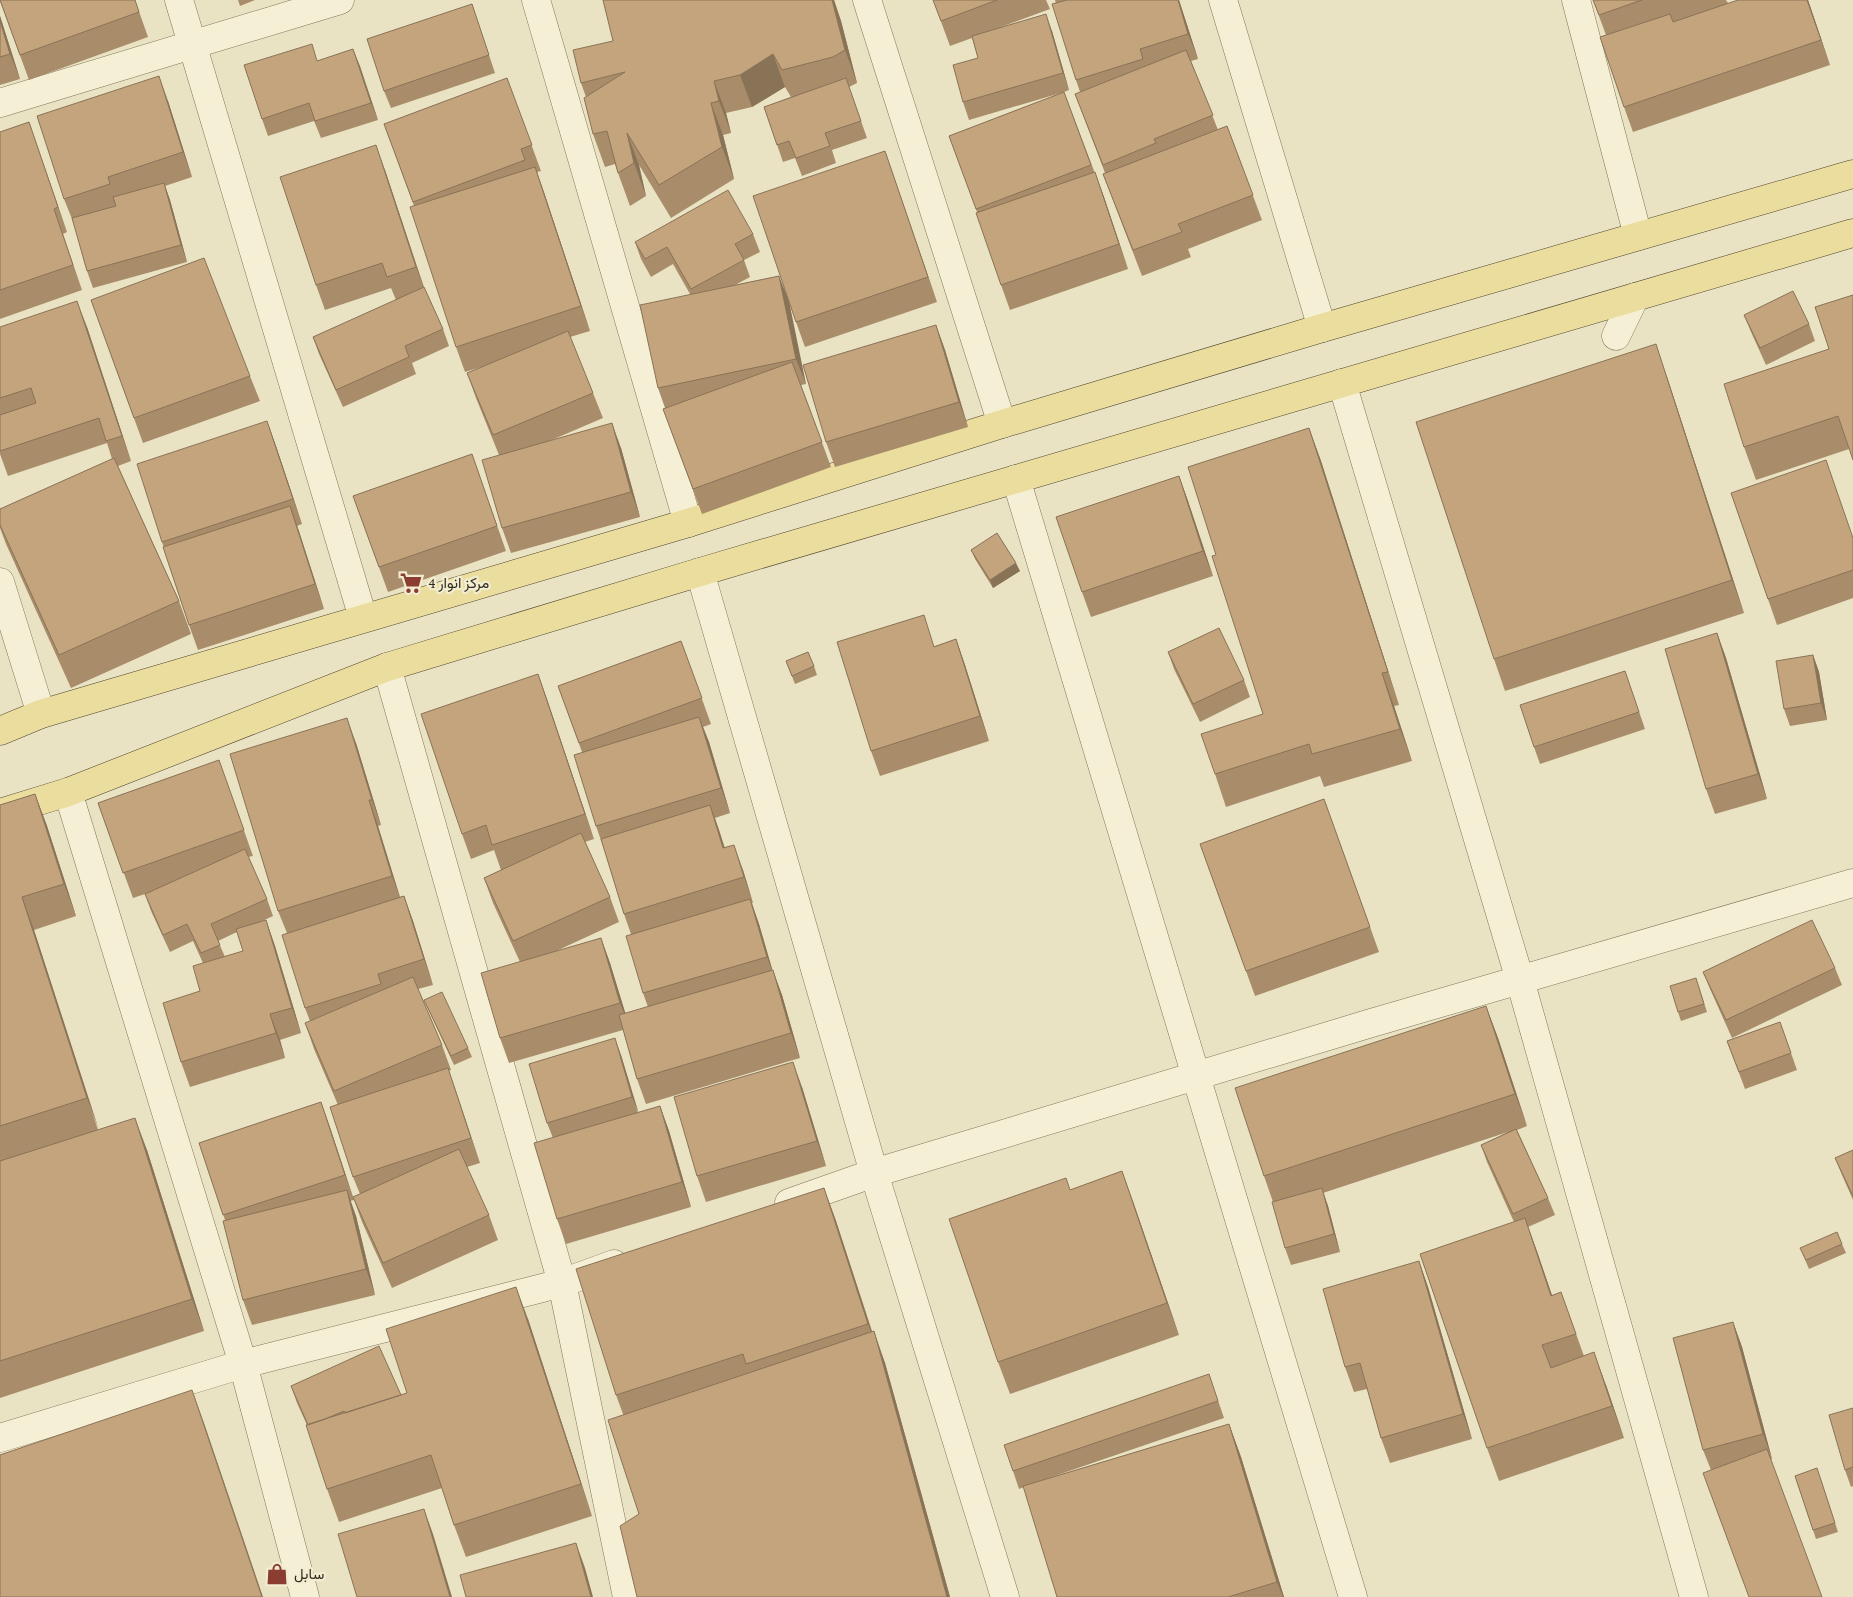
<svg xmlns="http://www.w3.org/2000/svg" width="1853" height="1597" font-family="'Crimson Pro',Vazirmatn,serif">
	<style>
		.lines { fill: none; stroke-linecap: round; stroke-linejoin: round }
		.minor-casing { stroke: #82755b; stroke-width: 29 }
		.major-casing { stroke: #50432f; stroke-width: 29 }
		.minor { stroke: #f5f0d5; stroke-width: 28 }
		.major { stroke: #eadd9d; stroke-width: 28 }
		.wall { fill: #a98d6b; fill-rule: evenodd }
		.shaded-wall { fill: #897357 }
		.building { fill: #c4a47c; stroke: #897357 }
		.labels { text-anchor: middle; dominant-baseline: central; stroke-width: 4.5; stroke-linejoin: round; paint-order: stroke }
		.poi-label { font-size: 15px; fill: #332b1e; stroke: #f2edd1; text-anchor: start }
	</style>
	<rect width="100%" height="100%" fill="#e9e3c3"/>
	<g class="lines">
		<g class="minor-casing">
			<path id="minor" d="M179 0 363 618
				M536 0 688 523
				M867 0 1002 424
				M1223 0 1322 328
				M1576 0 1638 236
				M0 103 340 0
				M1616 336 1635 297
				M1342 383 1520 980 1694 1597
				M1016 479 1353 1597
				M700 572 874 1173 1005 1597
				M0 582 41 714
				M387 667 562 1283 627 1597
				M68 792 243 1364 305 1597
				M789 1203 874 1173 1368 1024 1853 883
				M0 1438 243 1364 562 1283 614 1264"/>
		</g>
		<g class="major-casing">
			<path id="major" d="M0 731 41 714 688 523 1002 424 1322 328 1853 174
				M0 813 68 792 387 667 700 572 1853 233"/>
		</g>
		<use href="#minor" class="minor"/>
		<use href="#major" class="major"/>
	</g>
	<path class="wall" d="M135 0 148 37 29 80 0 1Z
		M238 0H255L240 6Z
		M603 0H834L841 21 857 83 849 87 867 138 832 150 836 163 802 176 795 158 783 162 764 107 791 97 785 87 752 107 726 113 731 133 723 135 734 179 671 218 639 165 646 196 630 206 618 173 615 164 605 167 593 134 586 97 581 83 613 41Z
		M933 0H1046L1050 9 1001 27 1052 31 1069 90 1064 92 1104 197 1128 269 1010 310 1001 285 977 212 949 136 1064 92 969 120 963 102 978 58 972 38 950 46Z
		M1055 0H1179L1198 59 1191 61 1218 130 1227 126 1262 220 1188 249 1191 257 1142 276 1103 174 1105 173 1075 94 1080 92 1076 80Z
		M1593 0H1726L1728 3 1808 0 1830 65 1633 132 1624 107 1606 35Z
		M472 4 495 73 391 108 384 91Z
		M0 16 20 79 0 85Z
		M353 49 378 120 321 138 314 121 268 136 262 119 318 61Z
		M507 78 541 171 537 172 590 331 570 337 593 393 603 418 547 442 621 448 640 517 511 553 502 528 499 455 476 398 467 373 484 366 465 372 456 347 414 206 384 124Z
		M168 101 192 177 165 186 170 200 187 262 93 288 87 271 74 224 64 199Z
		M29 122 67 232 63 234 82 290 0 319V132Z
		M885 151 937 302 805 347 796 322Z
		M385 170 424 287 443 329 449 346 412 363 416 374 343 407 319 354 313 337 396 300 391 288 325 310 316 285Z
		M753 234 760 252 744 260 750 277 735 285 779 276 806 384 801 385 831 467 702 514 663 409 665 408 658 388 690 294 673 264 651 277 641 259 635 242Z
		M1853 295 1849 449 1756 480 1744 447 1829 349Z
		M91 300 250 376 260 401 143 443Z
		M1744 315 1809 324 1815 341 1766 365 1751 332Z
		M936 325 945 350 968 427 835 467 826 442Z
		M0 327H87L131 461 118 466 179 601 191 634 71 688 6 544 0 528V509L112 459 107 443 8 476 0 454Z
		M1667 377 1744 613 1505 691 1494 659Z
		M267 421 276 446 302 524 297 526 324 609 198 650 189 625 162 542Z
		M1309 428 1321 461 1399 705 1394 706 1412 761 1324 787 1320 776 1226 807 1215 774 1263 714 1216 555Z
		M472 454 506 551 388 592 353 496Z
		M1179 476 1188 501 1213 576 1091 617 1082 592Z
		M1731 493 1853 538V598L1777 625Z
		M971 550 1020 571 993 588 975 559Z
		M1717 633 1726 658 1767 799 1715 814 1706 789Z
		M956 639 965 665 989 741 880 776 871 751 935 646Z
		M681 641 711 724 703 727 709 742 730 813 715 818 725 848 743 870 753 903H752L759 924 772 970 782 995 800 1058 646 1104 637 1079 623 1030 509 1063 500 1038 520 962 493 903 484 878 501 870 494 850 471 859 462 834 538 674 594 839 585 842 610 897 619 922 554 952 601 938 610 963 625 1014 648 1007 643 993 631 934 624 914 604 849 596 826 582 752 558 686Z
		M1168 652 1244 680 1250 697 1200 722 1174 669Z
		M1813 655 1819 672 1827 720 1790 726 1784 709Z
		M786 661 814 666 817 675 795 684Z
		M1625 671 1645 729 1540 764 1534 747Z
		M356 743 381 825 378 826 400 897 404 896 413 921 433 985 418 989 442 1045 451 1070 448 1071 480 1163 467 1167 489 1215 498 1240 392 1288 362 1222 354 1200 350 1201 356 1216 375 1295 252 1325 243 1300 225 1220 199 1143 321 1102 353 1197 360 1194 353 1177 338 1105 314 1049 305 1023 310 1021 305 1008 287 933 278 911Z
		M219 760 253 856 248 857 267 899 273 916 258 923 266 920 275 946 301 1033 280 1040 285 1058 190 1087 181 1062 200 991 203 963 193 941 170 952 151 911 145 894 133 898 98 803ZM237 932 243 951 225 957 218 941Z
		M35 794 47 826 76 916 34 930 98 1130 147 1150 204 1331 0 1398V805Z
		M1324 799 1379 952 1255 996 1200 844Z
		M1835 968 1842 985 1732 1038 1710 989 1703 972Z
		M1699 987 1707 1012 1681 1021 1678 1012Z
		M424 1000 468 1048 472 1057 454 1065 428 1009Z
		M1486 1006 1498 1038 1527 1126 1517 1130 1548 1198 1555 1215 1528 1227 1552 1295 1561 1292 1584 1356 1606 1385 1624 1438 1499 1481 1487 1448 1514 1222 1487 1162 1481 1145 1508 1132 1323 1193 1328 1206 1340 1252 1291 1265 1285 1248 1273 1202 1264 1176Z
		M1780 1022 1797 1070 1745 1089 1727 1041Z
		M621 1055 638 1113 660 1106 669 1131 691 1207 566 1244 557 1219 553 1138 547 1123Z
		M802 1087 826 1166 706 1202 697 1176Z
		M1853 1150V1200L1842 1175 1835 1158Z
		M1122 1171 1179 1335 1010 1394 998 1362 1070 1190Z
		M824 1188 836 1221 872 1331 885 1363 950 1597H637L639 1514 623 1414 616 1395Z
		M1842 1244 1846 1253 1809 1269 1800 1248Z
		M1419 1261 1428 1287 1472 1439 1390 1463 1381 1438 1367 1389 1354 1392 1345 1367Z
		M528 1319 592 1516 466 1557 454 1525 442 1488 339 1522 327 1489 307 1425 297 1403 291 1386 401 1395 407 1393Z
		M1733 1322 1742 1347 1772 1459 1711 1470 1703 1450Z
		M1209 1374 1224 1418 1040 1481 1229 1424 1241 1457 1284 1597H1057L1024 1487 1019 1489 1013 1471Z
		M1853 1408V1486L1851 1487 1845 1470Z
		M1795 1476 1820 1477 1838 1532 1816 1539Z"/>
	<path class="shaded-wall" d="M832 0H834L841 21 857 83 845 50Z
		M1178 0H1179L1198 59 1188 34Z
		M1807 0H1808L1830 65 1821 40Z
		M1046 14 1052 31 1069 90 1063 73Z
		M0 16 20 79 10 54 0 21Z
		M353 49 360 66 378 120 371 103Z
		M773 54 785 87 752 107 740 75Z
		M159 76 168 101 192 177 183 152Z
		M714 81 726 113 731 133 719 101Z
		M711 103 723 135 734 179 722 147Z
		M29 122 38 148 67 232 58 207Z
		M627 133 639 165 646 196 634 163Z
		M376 145 385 170 425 292 416 267Z
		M885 151 894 177 937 302 928 277Z
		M535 167 544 192 590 331 581 306Z
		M1095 172 1104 197 1128 269 1119 244Z
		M164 183 170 200 187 262 181 245Z
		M779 276 789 301 806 384 796 359Z
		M77 301 87 327 131 461 122 436Z
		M936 325 945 350 968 427 959 402Z
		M1656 344 1667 377 1744 613 1732 580Z
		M267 421 276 446 302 524 293 499Z
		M612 423 621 448 640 517 631 492Z
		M1309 428 1321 461 1399 705 1388 672Z
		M1179 476 1188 501 1213 576 1203 551Z
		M290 506 299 531 324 609 315 584Z
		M1016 563 1020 571 993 588 990 580Z
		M1717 633 1726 658 1767 799 1758 774Z
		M956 639 965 665 989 741 980 716Z
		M1813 655 1819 672 1827 720 1821 703Z
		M1382 673 1394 706 1412 761 1400 729Z
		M538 674 547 699 594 839 585 814Z
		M699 717 709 742 730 813 721 788Z
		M347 718 356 743 381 825 372 800Z
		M35 794 47 826 76 916 64 884Z
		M369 800 378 826 401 901 392 876Z
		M710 805 719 830 732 874 723 848Z
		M734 845 743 870 753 903 744 877Z
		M404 896 413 921 433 985 424 959Z
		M22 897 34 930 99 1130 87 1098Z
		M750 899 759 924 776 982 767 957Z
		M266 920 275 946 301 1033 292 1008Z
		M601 938 610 963 630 1028 620 1003Z
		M773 970 782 995 800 1058 791 1033Z
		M1486 1006 1498 1038 1527 1126 1515 1094Z
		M270 1014 280 1040 285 1058 276 1033Z
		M615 1038 621 1055 639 1114 632 1097Z
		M793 1062 802 1087 826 1166 817 1141Z
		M448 1068 457 1094 480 1163 471 1138Z
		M321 1102 330 1127 354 1200 345 1175Z
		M660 1106 669 1131 691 1207 682 1182Z
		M135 1118 147 1150 204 1331 192 1299Z
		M1122 1171 1134 1204 1179 1335 1167 1303Z
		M824 1188 836 1221 880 1357 868 1324Z
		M1322 1188 1328 1206 1340 1252 1334 1234Z
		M347 1190 356 1216 375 1295 366 1269Z
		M1525 1218 1537 1251 1563 1328 1551 1296Z
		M1419 1261 1428 1287 1472 1439 1463 1414Z
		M516 1287 528 1319 592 1516 581 1484Z
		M1733 1322 1742 1347 1772 1459 1763 1434Z
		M874 1331 885 1363 950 1597H947Z
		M1594 1352 1606 1385 1624 1438 1612 1406Z
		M192 1390 204 1423 263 1597H262Z
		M1229 1424 1241 1457 1284 1597H1283L1277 1582Z
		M424 1509 433 1534 452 1597H450Z
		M576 1543 585 1568 593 1597H591Z"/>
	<path class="building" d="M0 0H135L139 12 20 55Z
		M603 0H832L845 50 833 57 782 70 773 54 740 75 714 81 719 101 711 103 722 147 659 185 627 133 634 163 618 173 607 131 593 134 584 98 625 72 581 83 573 50 613 41Z
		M933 0H997L941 21Z
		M1067 0H1178L1188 34 1140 49 1143 59 1076 80 1052 4Z
		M1593 0H1642L1599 15Z
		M1738 0H1807L1821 40 1624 107 1600 37 1670 14 1673 22Z
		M472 4 489 55 384 91 367 39Z
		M1046 14 1063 73 963 102 953 65 978 58 972 36Z
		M0 21 10 54 0 57Z
		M312 44 317 61 353 49 371 103 315 121 309 103 262 119 244 65Z
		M1186 50 1213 115 1154 139 1156 143 1103 165 1075 94Z
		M159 76 183 152 108 177 110 184 64 199 37 116Z
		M507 78 532 145 521 149 525 160 413 202 384 124Z
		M846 78 861 121 825 133 830 146 796 158 789 141 777 145 764 107Z
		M1064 92 1091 165 976 209 949 136Z
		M29 122 58 207 54 209 73 265 0 290V132Z
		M1227 126 1253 195 1178 224 1182 232 1133 250 1103 174Z
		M376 145 416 267 387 277 382 263 316 285 280 177Z
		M885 151 928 277 796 322 753 196Z
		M535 167 581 306 456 347 410 207Z
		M1095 172 1119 244 1001 285 976 213Z
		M164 183 181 245 87 271 72 218 116 206 113 197Z
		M728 190 753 234 735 244 744 260 691 289 667 247 645 259 635 242Z
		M204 258 250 376 134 418 91 300Z
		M779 276 796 359 658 388 640 305Z
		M424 287 443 329 405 346 409 357 336 390 313 337Z
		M1793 291 1809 324 1760 348 1744 315Z
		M1853 295V460L1838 416 1744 447 1724 384 1829 349 1815 307Z
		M77 301 122 436 106 441 99 418 0 451V415L36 403 31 388 0 398V327Z
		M936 325 959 402 826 442 803 365Z
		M568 331 593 393 493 435 467 373Z
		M1656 344 1732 580 1494 659 1416 422Z
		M792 362 822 442 693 489 663 409Z
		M267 421 293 499 162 542 137 464Z
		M612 423 631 492 502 528 482 460Z
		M1309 428 1388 672 1382 673 1400 729 1312 754 1309 744 1215 774 1201 734 1263 714 1212 556 1216 555 1188 467Z
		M472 454 497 526 379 567 353 496Z
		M114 458 179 601 59 655 0 525V509Z
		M1826 460 1853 538V570L1768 599 1731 493Z
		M1179 476 1203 551 1082 592 1056 517Z
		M290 506 315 584 189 625 163 547Z
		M997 533 1016 563 990 580 971 550Z
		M924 615 934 647 956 639 980 716 871 751 837 642Z
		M1219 628 1244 680 1193 704 1168 652Z
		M1717 633 1758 774 1706 789 1665 649Z
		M681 641 702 698 579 743 558 686Z
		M808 652 814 666 792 676 786 661Z
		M1813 655 1821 703 1784 709 1776 661Z
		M1625 671 1639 712 1534 747 1520 705Z
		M538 674 585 814 492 845 486 825 462 834 421 714Z
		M699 717 721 788 596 826 574 755Z
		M347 718 372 800H369L392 876 278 911 230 754Z
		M219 760 244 830 123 873 98 803Z
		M35 794 64 884 22 897 87 1098 0 1126V805Z
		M1324 799 1370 927 1246 971 1200 844Z
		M710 805 723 848 734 845 744 877 624 914 601 839Z
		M581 833 610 897 513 941 484 878Z
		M245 849 267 899 211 924 220 945 201 953 187 924 163 935 145 894Z
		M404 896 424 959 378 974 381 984 305 1008 282 935Z
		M750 899 767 957 643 993 626 936Z
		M266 920 292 1008 270 1014 276 1033 181 1062 163 1003 200 991 193 966 243 951 236 929Z
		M1812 920 1835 968 1726 1020 1703 972Z
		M601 938 620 1003 500 1038 481 973Z
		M773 970 791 1033 637 1079 619 1015Z
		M413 977 442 1045 334 1091 305 1023Z
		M1696 978 1704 1004 1678 1012 1670 986Z
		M442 992 468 1048 451 1056 424 1000Z
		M1486 1006 1515 1094 1264 1176 1235 1088Z
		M1780 1022 1791 1053 1739 1072 1727 1041Z
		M615 1038 632 1097 547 1123 529 1064Z
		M793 1062 817 1141 697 1176 674 1097Z
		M448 1068 471 1138 353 1177 330 1107Z
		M321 1102 345 1175 223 1215 199 1143Z
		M660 1106 682 1182 557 1219 534 1143Z
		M135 1118 192 1299 0 1361V1161Z
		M1516 1129 1548 1198 1513 1214 1481 1145Z
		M459 1149 489 1215 383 1263 353 1197Z
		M1853 1150V1196L1835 1158Z
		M1122 1171 1167 1303 998 1362 949 1219 1066 1178 1070 1190Z
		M824 1188 868 1324 746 1364 743 1354 616 1395 576 1269Z
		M1322 1188 1334 1234 1285 1248 1272 1202Z
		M347 1190 366 1269 243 1300 223 1221Z
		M1525 1218 1551 1296 1561 1292 1576 1334 1542 1345 1551 1368 1594 1352 1612 1406 1487 1448 1420 1254Z
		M1837 1232 1842 1244 1806 1260 1800 1248Z
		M1419 1261 1463 1414 1381 1438 1360 1363 1345 1367 1323 1289Z
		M516 1287 581 1484 454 1525 431 1455 327 1489 306 1425 407 1393 386 1329Z
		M1733 1322 1763 1434 1703 1450 1673 1338Z
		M874 1331 947 1597H637L620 1526 639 1514 608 1420Z
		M379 1346 401 1395 345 1413 344 1411 325 1419 308 1425 291 1386Z
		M1209 1374 1218 1401 1013 1471 1004 1445Z
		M192 1390 262 1597H0V1455Z
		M1853 1408V1467L1845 1470 1829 1415Z
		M1229 1424 1277 1582 1228 1597H1057L1023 1486Z
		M1767 1449 1822 1597H1749L1703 1473Z
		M1817 1468 1835 1523 1813 1530 1795 1476Z
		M424 1509 450 1597H357L338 1534Z
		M576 1543 591 1597H466L460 1575Z"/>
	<defs>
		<g id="supermarket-bare" transform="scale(1.725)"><path d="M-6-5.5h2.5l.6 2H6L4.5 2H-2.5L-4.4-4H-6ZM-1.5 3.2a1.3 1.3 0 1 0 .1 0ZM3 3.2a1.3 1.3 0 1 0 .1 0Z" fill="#8b3d31" stroke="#f2edd1" stroke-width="2.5" paint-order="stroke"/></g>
		<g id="shop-bare" transform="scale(1.725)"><path d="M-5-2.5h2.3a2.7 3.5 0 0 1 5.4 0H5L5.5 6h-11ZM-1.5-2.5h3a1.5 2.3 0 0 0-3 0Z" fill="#8b3d31" stroke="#f2edd1" stroke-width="2.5" paint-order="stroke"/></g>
	</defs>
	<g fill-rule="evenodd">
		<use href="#supermarket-bare" x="411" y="583"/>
		<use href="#shop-bare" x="277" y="1574"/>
	</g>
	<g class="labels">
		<g class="poi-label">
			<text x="428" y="583">مركز انوار 4</text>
			<text x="294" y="1574">سابل</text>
		</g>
	</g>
</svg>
